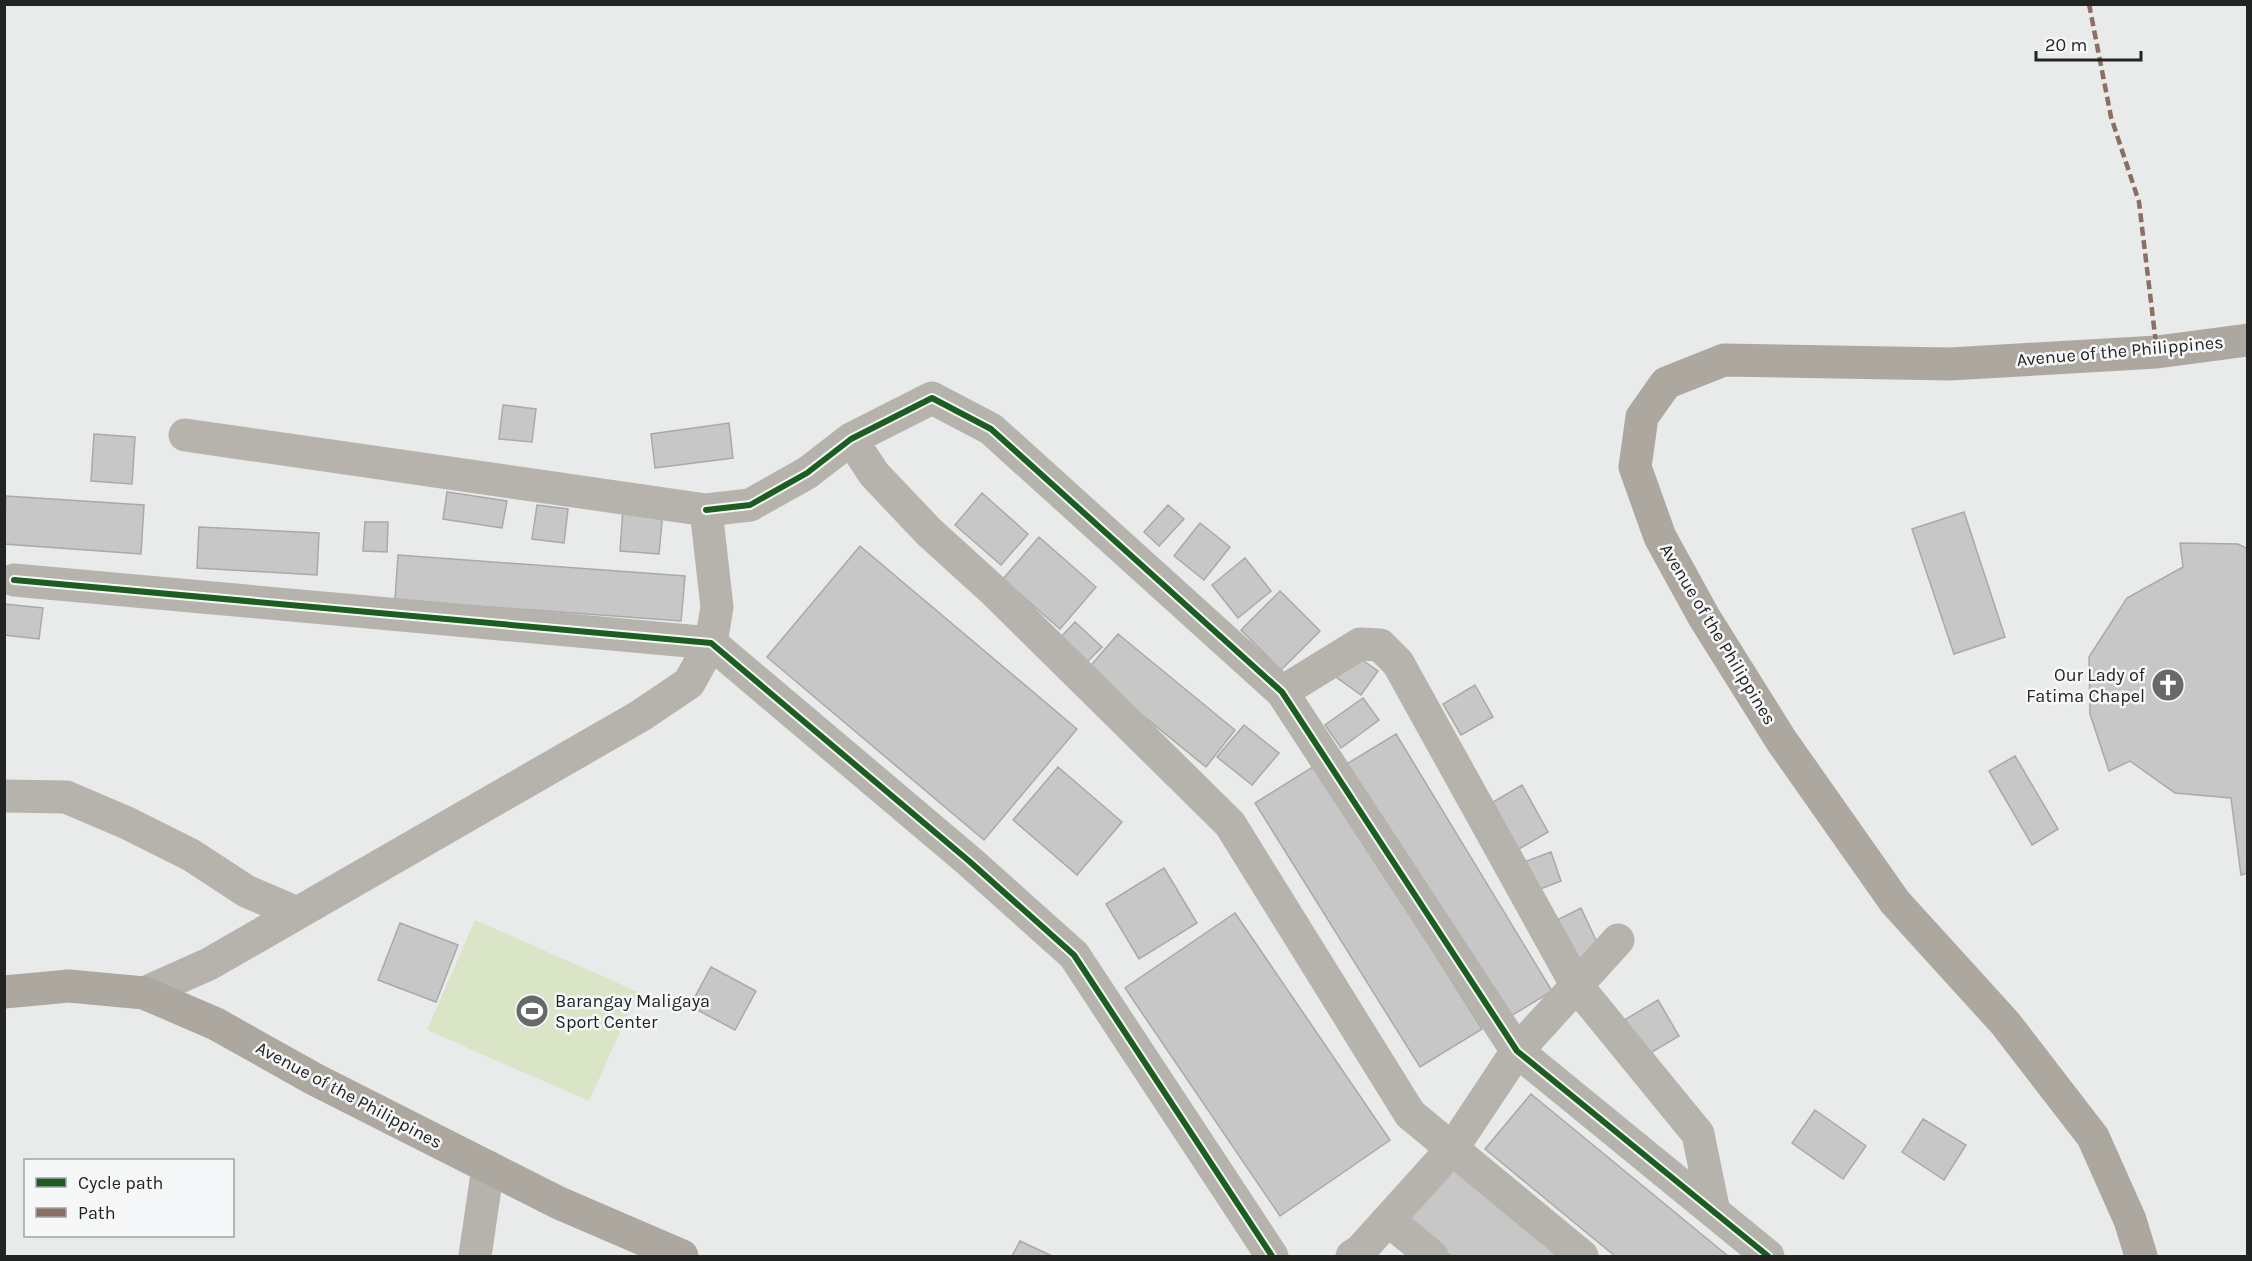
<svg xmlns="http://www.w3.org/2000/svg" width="2252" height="1261" font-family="Karla,sans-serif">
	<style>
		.garden { fill: #dae4c7 }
		.building { fill: #c7c7c7; stroke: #a8a9a9; stroke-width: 1.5 }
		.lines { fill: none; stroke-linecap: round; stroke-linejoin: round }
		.street { stroke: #b6b3ac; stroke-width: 33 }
		.secondary { stroke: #ada89f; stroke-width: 33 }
		.quiet { stroke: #8d6e63; stroke-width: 4.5; stroke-dasharray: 9 4.5; stroke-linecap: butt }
		.cycleway-casing { stroke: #f6f7f8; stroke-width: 10 }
		.cycleway { stroke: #1b5e20; stroke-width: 6 }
		.labels { text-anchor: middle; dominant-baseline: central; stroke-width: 5; stroke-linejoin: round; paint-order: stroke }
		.street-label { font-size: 18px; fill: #222323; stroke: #f6f7f8 }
		.poi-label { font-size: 18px; fill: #222323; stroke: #f6f7f8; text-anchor: end }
	</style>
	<rect width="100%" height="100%" fill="#e9eaea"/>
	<path class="garden" d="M475 920 638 992 589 1101 427 1030Z"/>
	<path class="building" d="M503 405 536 409 532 442 499 439Z
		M729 423 733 458 655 468 651 434Z
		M94 434 135 437 132 484 91 481Z
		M447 492 507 501 502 528 443 519Z
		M982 493 1028 534 1001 565 955 525Z
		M6 496 144 505 141 554 4 544Z
		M537 505 568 509 564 543 532 539Z
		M1168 505 1184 519 1159 546 1144 532Z
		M623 508 663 511 659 554 620 551Z
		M1964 512 2005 637 1954 654 1912 529Z
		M365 522H388L387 552 363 551Z
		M1200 523 1230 547 1204 580 1174 556Z
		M199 527 319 533 317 575 197 568Z
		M1039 537 1096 587 1060 629 1003 579Z
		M2180 543 2238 544 2248 549V873L2241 875 2231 798 2175 793 2130 761 2109 771 2090 714 2089 657 2127 598 2183 567Z
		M860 546 1077 729 984 840 767 657Z
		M398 555 685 576 681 621 395 600Z
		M1245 558 1271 591 1238 618 1212 585Z
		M1280 591 1320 631 1281 670 1241 630Z
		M4 604 43 608 39 639 4 635Z
		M1075 622 1102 647 1085 664 1059 639Z
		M1118 634 1235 730 1206 767 1087 670Z
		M1352 653 1378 671 1361 695 1336 677Z
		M1475 685 1493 717 1461 735 1443 704Z
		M1363 698 1379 720 1341 748 1325 725Z
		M1244 725 1279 753 1252 785 1217 757Z
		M1396 734 1552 991 1501 1022 1345 765Z
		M2015 756 2058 829 2032 845 1989 771Z
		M1316 765 1482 1029 1420 1067 1255 803Z
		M1058 767 1122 822 1077 875 1013 820Z
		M1522 785 1548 832 1514 852 1488 805Z
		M1551 852 1561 881 1535 891 1524 862Z
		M1164 868 1197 923 1139 959 1106 904Z
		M1581 908 1601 951 1575 964 1555 921Z
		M1235 913 1390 1140 1280 1216 1125 988Z
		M400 923 458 945 436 1002 378 980Z
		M711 967 756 991 735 1030 690 1006Z
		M1658 1000 1679 1036 1642 1058 1621 1022Z
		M1531 1094 1728 1256H1615L1485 1149Z
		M1815 1110 1866 1146 1843 1179 1792 1143Z
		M1923 1119 1966 1145 1944 1180 1902 1152Z
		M1451 1162 1565 1256H1451L1405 1219Z
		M1020 1241 1052 1256H1012Z"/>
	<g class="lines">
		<path class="street" d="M851 439 874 474 929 532 994 591 1230 824 1410 1114 1582 1256
			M706 510 750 505 807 473 851 439 932 398 991 429 1282 692 1517 1051 1768 1256
			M14 580 711 643 969 861 1074 955 1272 1256
			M1282 692 1360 644 1380 645 1398 663 1577 986 1698 1134 1714 1212
			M4 796 66 797 127 823 191 855 246 891 297 913
			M144 993 209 964 640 716 689 683 711 643 717 607 706 510 185 435
			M1388 1220 1432 1256
			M475 1256 488 1167
			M1352 1256 1360 1251 1452 1149 1517 1051 1618 940"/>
		<path class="secondary" d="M4 992 69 986 144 993 216 1024 314 1079 559 1203 682 1256
			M2141 1256 2130 1220 2093 1137 2005 1023 1895 902 1781 740 1704 617 1660 537 1635 467 1642 417 1666 383 1724 360 1950 364 2157 352 2248 340"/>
		<path class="quiet" d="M2089 4 2111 117 2139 202 2157 352"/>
		<g class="cycleway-casing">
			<path id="cycleway" d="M706 510 750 505 807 473 851 439 932 398 991 429 1282 692 1517 1051 1768 1256
				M14 580 711 643 969 861 1074 955 1272 1256"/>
		</g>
		<use href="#cycleway" class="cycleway"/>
	</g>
	<defs>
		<g id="church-disc" transform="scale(1.725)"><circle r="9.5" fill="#686969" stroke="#f6f7f8"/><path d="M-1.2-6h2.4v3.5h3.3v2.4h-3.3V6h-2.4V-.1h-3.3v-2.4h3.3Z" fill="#fff"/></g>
		<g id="stadium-disc" transform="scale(1.725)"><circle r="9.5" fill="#686969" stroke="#f6f7f8"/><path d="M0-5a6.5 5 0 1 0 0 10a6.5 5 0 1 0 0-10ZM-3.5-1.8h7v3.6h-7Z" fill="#fff"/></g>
	</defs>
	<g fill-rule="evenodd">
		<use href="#church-disc" x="2168" y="685"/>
		<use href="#stadium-disc" x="532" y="1011"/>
	</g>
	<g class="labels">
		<g class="street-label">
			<text transform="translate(2120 351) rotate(-5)">Avenue of the Philippines</text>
			<text transform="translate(1718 634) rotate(59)">Avenue of the Philippines</text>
			<text transform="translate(349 1095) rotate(28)">Avenue of the Philippines</text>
		</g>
		<g class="poi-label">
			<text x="2145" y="675">Our Lady of<tspan x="2145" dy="21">Fatima Chapel</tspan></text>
			<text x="555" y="1001" text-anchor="start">Barangay Maligaya<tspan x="555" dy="21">Sport Center</tspan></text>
		</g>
	</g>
	<rect width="2252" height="1261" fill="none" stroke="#222323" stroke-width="12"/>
	<rect x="24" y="1159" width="210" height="78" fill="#f6f7f8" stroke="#a1a2a3" stroke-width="1.5"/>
	<rect x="36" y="1178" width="30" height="9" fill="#1b5e20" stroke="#a1a2a3" stroke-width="1.5"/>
	<text x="78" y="1189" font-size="18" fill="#222323">Cycle path</text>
	<rect x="36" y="1208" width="30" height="9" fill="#8d6e63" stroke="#a1a2a3" stroke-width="1.5"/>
	<text x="78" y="1219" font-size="18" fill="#222323">Path</text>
	<path d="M2036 51v9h105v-9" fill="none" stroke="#222323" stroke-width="3"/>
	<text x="2045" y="51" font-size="18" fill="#222323" stroke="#f6f7f8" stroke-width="4.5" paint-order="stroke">20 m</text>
</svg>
